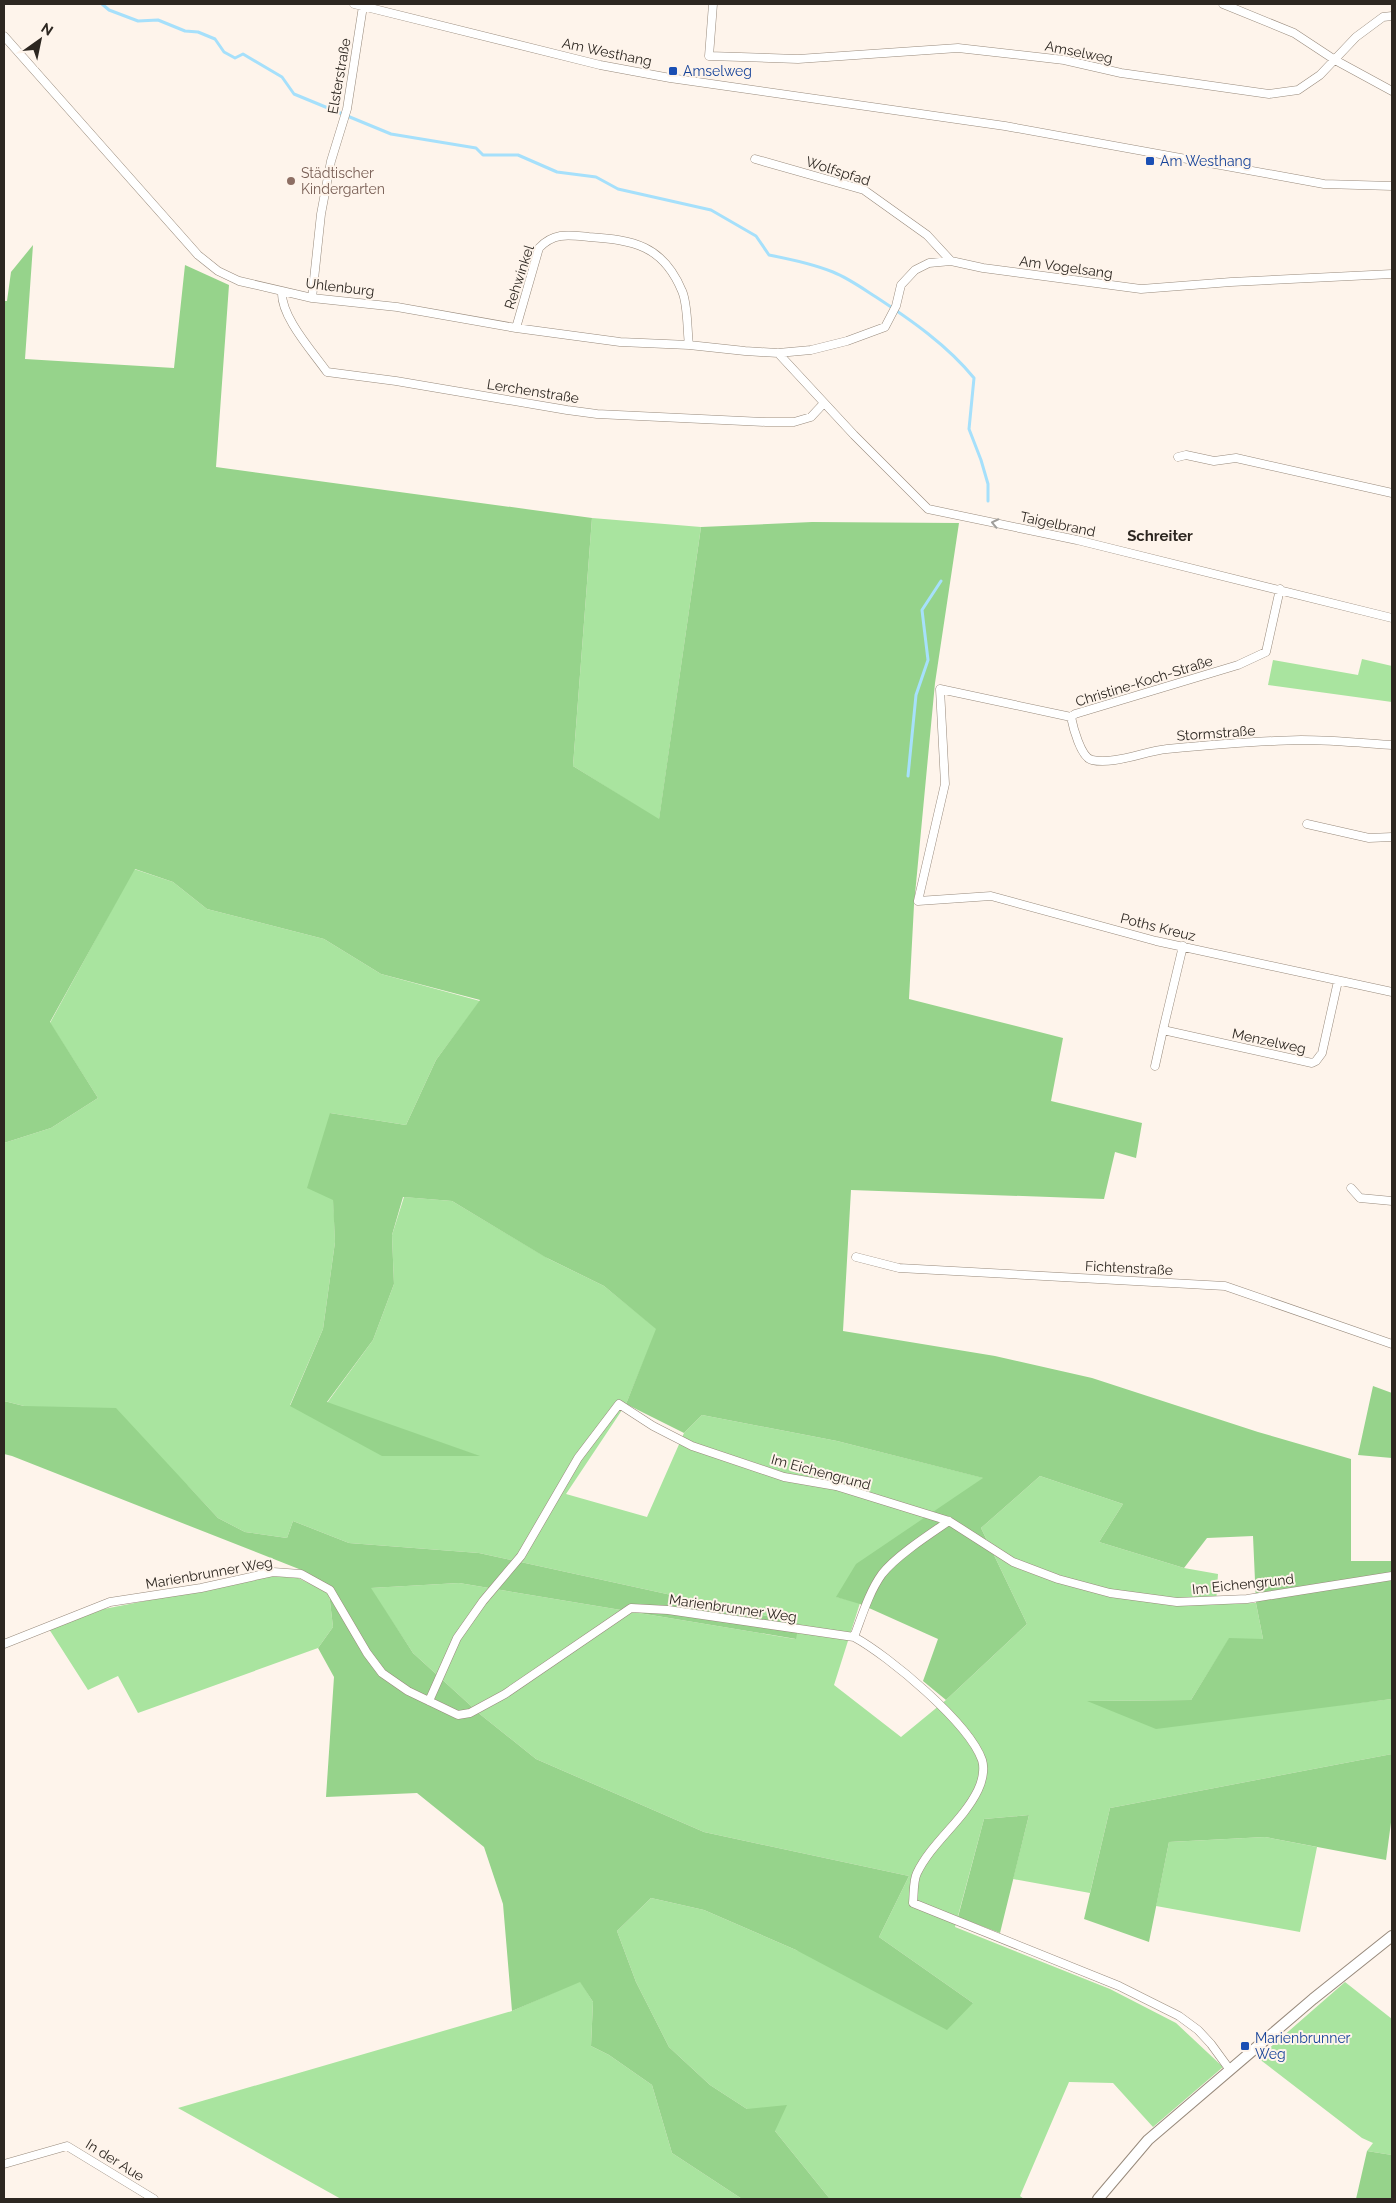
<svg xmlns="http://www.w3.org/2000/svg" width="1396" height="2203" font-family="Raleway,sans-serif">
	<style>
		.green { fill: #a9e49f }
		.forest { fill: #96d38b }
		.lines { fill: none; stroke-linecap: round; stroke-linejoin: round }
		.stream { stroke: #a6e0fb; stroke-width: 3 }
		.minor-casing { stroke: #988a7c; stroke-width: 9 }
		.tertiary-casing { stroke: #988a7c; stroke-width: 12 }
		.minor { stroke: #fff; stroke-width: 8 }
		.tertiary { stroke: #fff; stroke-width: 10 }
		.oneway { stroke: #a09e9b }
		.transit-dot { fill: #1a4fb4; stroke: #fef4eb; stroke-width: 2 }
		.education-dot { fill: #8d6e63; stroke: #fef4eb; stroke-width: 2 }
		.labels { text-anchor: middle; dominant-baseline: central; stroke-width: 4; stroke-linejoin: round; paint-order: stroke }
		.street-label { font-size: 14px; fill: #2d2721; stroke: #fef4eb }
		.transit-label { font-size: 14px; fill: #164399; stroke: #fef4eb; text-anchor: start }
		.education-label { font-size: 14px; fill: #785e54; stroke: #fef4eb; text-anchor: start }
		.neighbourhood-label { font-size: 15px; font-weight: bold; fill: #2d2721; stroke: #fef4eb }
	</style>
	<rect width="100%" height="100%" fill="#fef4eb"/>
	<path class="green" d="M592 518 701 527 659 820 573 766Z
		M1362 659 1392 666V702L1268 685 1273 660 1358 675Z
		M134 869 173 882 207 909 324 939 381 974 480 1001 436 1060 406 1125 330 1113 335 1242 323 1329 290 1405 478 1456 327 1403 373 1340 394 1284 392 1235 404 1197 452 1201 549 1259 604 1286 657 1329 626 1404 566 1494 647 1517 684 1433 702 1415 837 1441 984 1478 938 1510 837 1597 860 1603 834 1685 901 1737 946 1700 1027 1624 981 1528 1040 1476 1123 1504 1099 1542 1184 1568 1218 1574 1216 1604 1256 1603 1263 1639H1229L1191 1700 1089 1701 1313 1708 1392 1699V1754L1110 1808 1090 1893 1013 1879 1029 1815 984 1819 955 1927 1110 1989 1176 2023 1223 2067 1153 2127 1113 2083 1069 2082 1020 2196 1024 2199H830L775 2131 747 2109 710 2085 669 2047 636 1982 617 1931 651 1898 704 1910 796 1950 973 2003 879 1937 909 1876 704 1832 536 1759 481 1715 413 1653 370 1588 459 1583 795 1639 799 1623 479 1553 349 1543 293 1521 287 1538 245 1532 218 1518 188 1486 24 1406 4 1401V1143L51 1128 98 1098 50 1023Z
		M273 1576 298 1578 329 1593 333 1627 318 1648 138 1713 118 1676 88 1690 49 1629 104 1609Z
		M1265 1837 1317 1847 1300 1932 1156 1906 1169 1842Z
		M580 1981 593 2002 591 2046 609 2055 652 2085 672 2153 742 2199H341L178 2108 512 2011Z
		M1345 1982 1392 2019V2155L1367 2151 1373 2143 1362 2138 1258 2058Z"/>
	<path class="forest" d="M33 245 25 359 174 368 185 265 229 285 216 467 592 518 573 766 659 819 701 527 812 522 959 523 935 683 914 905 909 999 1063 1038 1051 1101 1142 1123 1136 1158 1115 1152 1104 1199 851 1190 843 1331 995 1356 1092 1378 1258 1432 1351 1459V1561H1392V1699L1156 1729 1087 1701 1191 1700 1229 1638 1263 1639 1256 1603 1253 1536 1207 1538 1184 1568 1099 1542 1123 1504 1040 1476 981 1528 1027 1624 946 1700 923 1681 938 1639 860 1604 836 1597 856 1564 983 1478 837 1441 702 1415 684 1433 626 1404 656 1329 604 1286 545 1257 452 1201 403 1197 392 1235 394 1284 373 1340 327 1402 480 1456H382L290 1406 323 1329 335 1242 333 1200 307 1188 330 1113 406 1125 436 1060 480 1000 381 974 324 939 207 909 173 882 135 869 50 1022 98 1098 51 1128 4 1143V301H7L11 272Z
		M1373 1386 1392 1393V1458L1358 1455Z
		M4 1401 24 1406 116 1408 218 1518 245 1532 287 1538 293 1521 349 1543 479 1553 799 1623 796 1639 459 1583 371 1588 413 1653 481 1715 536 1759 704 1832 909 1876 879 1937 973 2003 947 2030 796 1950 704 1910 651 1898 617 1931 636 1982 669 2047 710 2085 747 2109 787 2105 775 2131 830 2199H742L672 2153 652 2085 609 2055 591 2046 593 2002 580 1982 512 2011 503 1904 484 1847 417 1793 326 1797 334 1677 318 1648 333 1627 329 1593 332 1588 304 1571 12 1456 4 1454Z
		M1392 1754V1815L1386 1860 1265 1837 1169 1842 1149 1942 1084 1919 1110 1808Z
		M1029 1815 1000 1933 958 1917 984 1819Z
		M1367 2151 1392 2155V2199H1356Z"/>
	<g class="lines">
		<path class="stream" d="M102 4 109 10 138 21 158 20 185 31 198 32 215 39 224 52 235 58 243 54 282 77 294 94 391 134 476 148 483 155H518L557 172 596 177 618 189 711 210 756 236 769 255C790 259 813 264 833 272 848 278 862 288 876 297 911 320 947 345 974 378L969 429 981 460 988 484V501
			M908 776 916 695 928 660 922 610 941 581"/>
		<g class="minor-casing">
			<path id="minor" d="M354 4 600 65 670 78 1005 126 1324 184 1392 186
				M713 4 709 56 798 59 958 48 1064 60 1121 73 1269 94 1298 90 1320 75 1356 37 1383 17 1392 16
				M1223 4 1294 33 1335 60 1392 91
				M4 36 198 255 218 271 239 281 312 298 397 307 516 328 620 342 689 345 745 351 778 353 811 350 847 341 885 327 896 306 901 285 915 270 929 263 951 261 983 268 1141 289 1231 282 1392 274
				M755 159 864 190 927 235 951 261
				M282 291C280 316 313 352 327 372L396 381 567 410 597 414 766 422H794L811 417 824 403
				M312 298 321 214 331 161 347 109 363 6
				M516 328 539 248C554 232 569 235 589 237 633 240 663 245 682 291 688 304 687 330 689 345
				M778 353 854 435 928 509 1077 540 1392 618
				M1178 457 1186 455 1214 461 1236 458 1392 493
				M1280 589 1266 652 1238 665 1075 714 1071 717 940 689 945 784 918 901 991 896 1156 941 1392 992
				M1071 717C1073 727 1081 758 1092 760 1114 765 1145 751 1167 749 1211 745 1256 741 1301 740 1331 740 1362 743 1392 745
				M1307 824 1369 838 1392 837
				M1183 946 1163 1030 1312 1063 1316 1061 1322 1053 1338 981
				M1155 1066 1163 1030
				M1351 1188 1360 1198 1392 1201
				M856 1257 899 1268 1225 1286 1392 1344
				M854 1637C862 1616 869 1592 882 1574 896 1556 930 1534 949 1521
				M4 1644 110 1602 201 1588 273 1572 301 1574 330 1590 367 1653 382 1673 408 1691 458 1715 470 1713 505 1694 631 1608 668 1610 854 1637C889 1656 969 1723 982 1760 985 1769 982 1782 978 1790 963 1821 932 1842 917 1873 913 1881 914 1894 913 1903L1119 1986 1179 2016 1198 2030 1211 2044 1230 2070
				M429 1701 457 1638 483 1601 521 1556 578 1458 619 1404 653 1426 692 1446 784 1477 836 1486 949 1521 1013 1562 1058 1579 1110 1593 1177 1602 1247 1599 1392 1576
				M4 2164 67 2146 154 2199"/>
		</g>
		<g class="tertiary-casing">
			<path id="tertiary" d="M1098 2199 1148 2140 1313 1999 1392 1936"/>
		</g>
		<use href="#minor" class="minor"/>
		<use href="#tertiary" class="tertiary"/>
	</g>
	<defs><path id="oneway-chevron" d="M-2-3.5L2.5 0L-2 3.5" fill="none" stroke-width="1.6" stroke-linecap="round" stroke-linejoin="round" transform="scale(1.25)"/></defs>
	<use class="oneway" href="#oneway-chevron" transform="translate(995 523) rotate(-168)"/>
	<g class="transit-dot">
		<rect x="668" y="66" width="10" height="10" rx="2.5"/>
		<rect x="1145" y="156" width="10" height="10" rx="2.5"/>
		<rect x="1240" y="2041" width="10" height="10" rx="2.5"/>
	</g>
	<circle class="education-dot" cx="291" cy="181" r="5"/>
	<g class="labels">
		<g class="street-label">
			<text transform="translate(607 52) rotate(12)">Am Westhang</text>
			<text transform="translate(1079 52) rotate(11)">Amselweg</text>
			<text transform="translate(339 76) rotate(-80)">Elsterstraße</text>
			<text transform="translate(838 171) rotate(18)">Wolfspfad</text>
			<text transform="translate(1066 267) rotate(8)">Am Vogelsang</text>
			<text transform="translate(519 277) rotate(-72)">Rehwinkel</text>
			<text transform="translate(340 287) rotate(7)">Uhlenburg</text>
			<text transform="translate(533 391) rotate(9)">Lerchenstraße</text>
			<text transform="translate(1058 524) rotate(12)">Taigelbrand</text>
			<text transform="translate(1144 681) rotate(-17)">Christine-Koch-Straße</text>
			<text transform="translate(1216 733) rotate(-4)">Stormstraße</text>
			<text transform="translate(1158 927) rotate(14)">Poths Kreuz</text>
			<text transform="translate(1269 1041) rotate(12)">Menzelweg</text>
			<text transform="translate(1129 1268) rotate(3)">Fichtenstraße</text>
			<text transform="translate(821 1472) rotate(15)">Im Eichengrund</text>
			<text transform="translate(209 1573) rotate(-10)">Marienbrunner Weg</text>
			<text transform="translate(1243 1584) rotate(-6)">Im Eichengrund</text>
			<text transform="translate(733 1608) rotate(8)">Marienbrunner Weg</text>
			<text transform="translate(115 2160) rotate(32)">In der Aue</text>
		</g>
		<g class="transit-label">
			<text x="683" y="71">Amselweg</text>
			<text x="1160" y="161">Am Westhang</text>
			<text x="1255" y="2038">Marienbrunner<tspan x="1255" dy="16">Weg</tspan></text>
		</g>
		<g class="education-label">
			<text x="301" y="173">Städtischer<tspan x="301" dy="16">Kindergarten</tspan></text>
		</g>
		<g class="neighbourhood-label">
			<text x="1160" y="536">Schreiter</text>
		</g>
	</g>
	<rect width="1396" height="2203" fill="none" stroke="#2d2721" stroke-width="10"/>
	<g transform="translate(40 40) rotate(33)" stroke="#fef4eb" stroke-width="4" paint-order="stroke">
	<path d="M0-4L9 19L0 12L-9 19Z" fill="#2d2721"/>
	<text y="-8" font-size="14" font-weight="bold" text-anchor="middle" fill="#2d2721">N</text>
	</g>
</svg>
